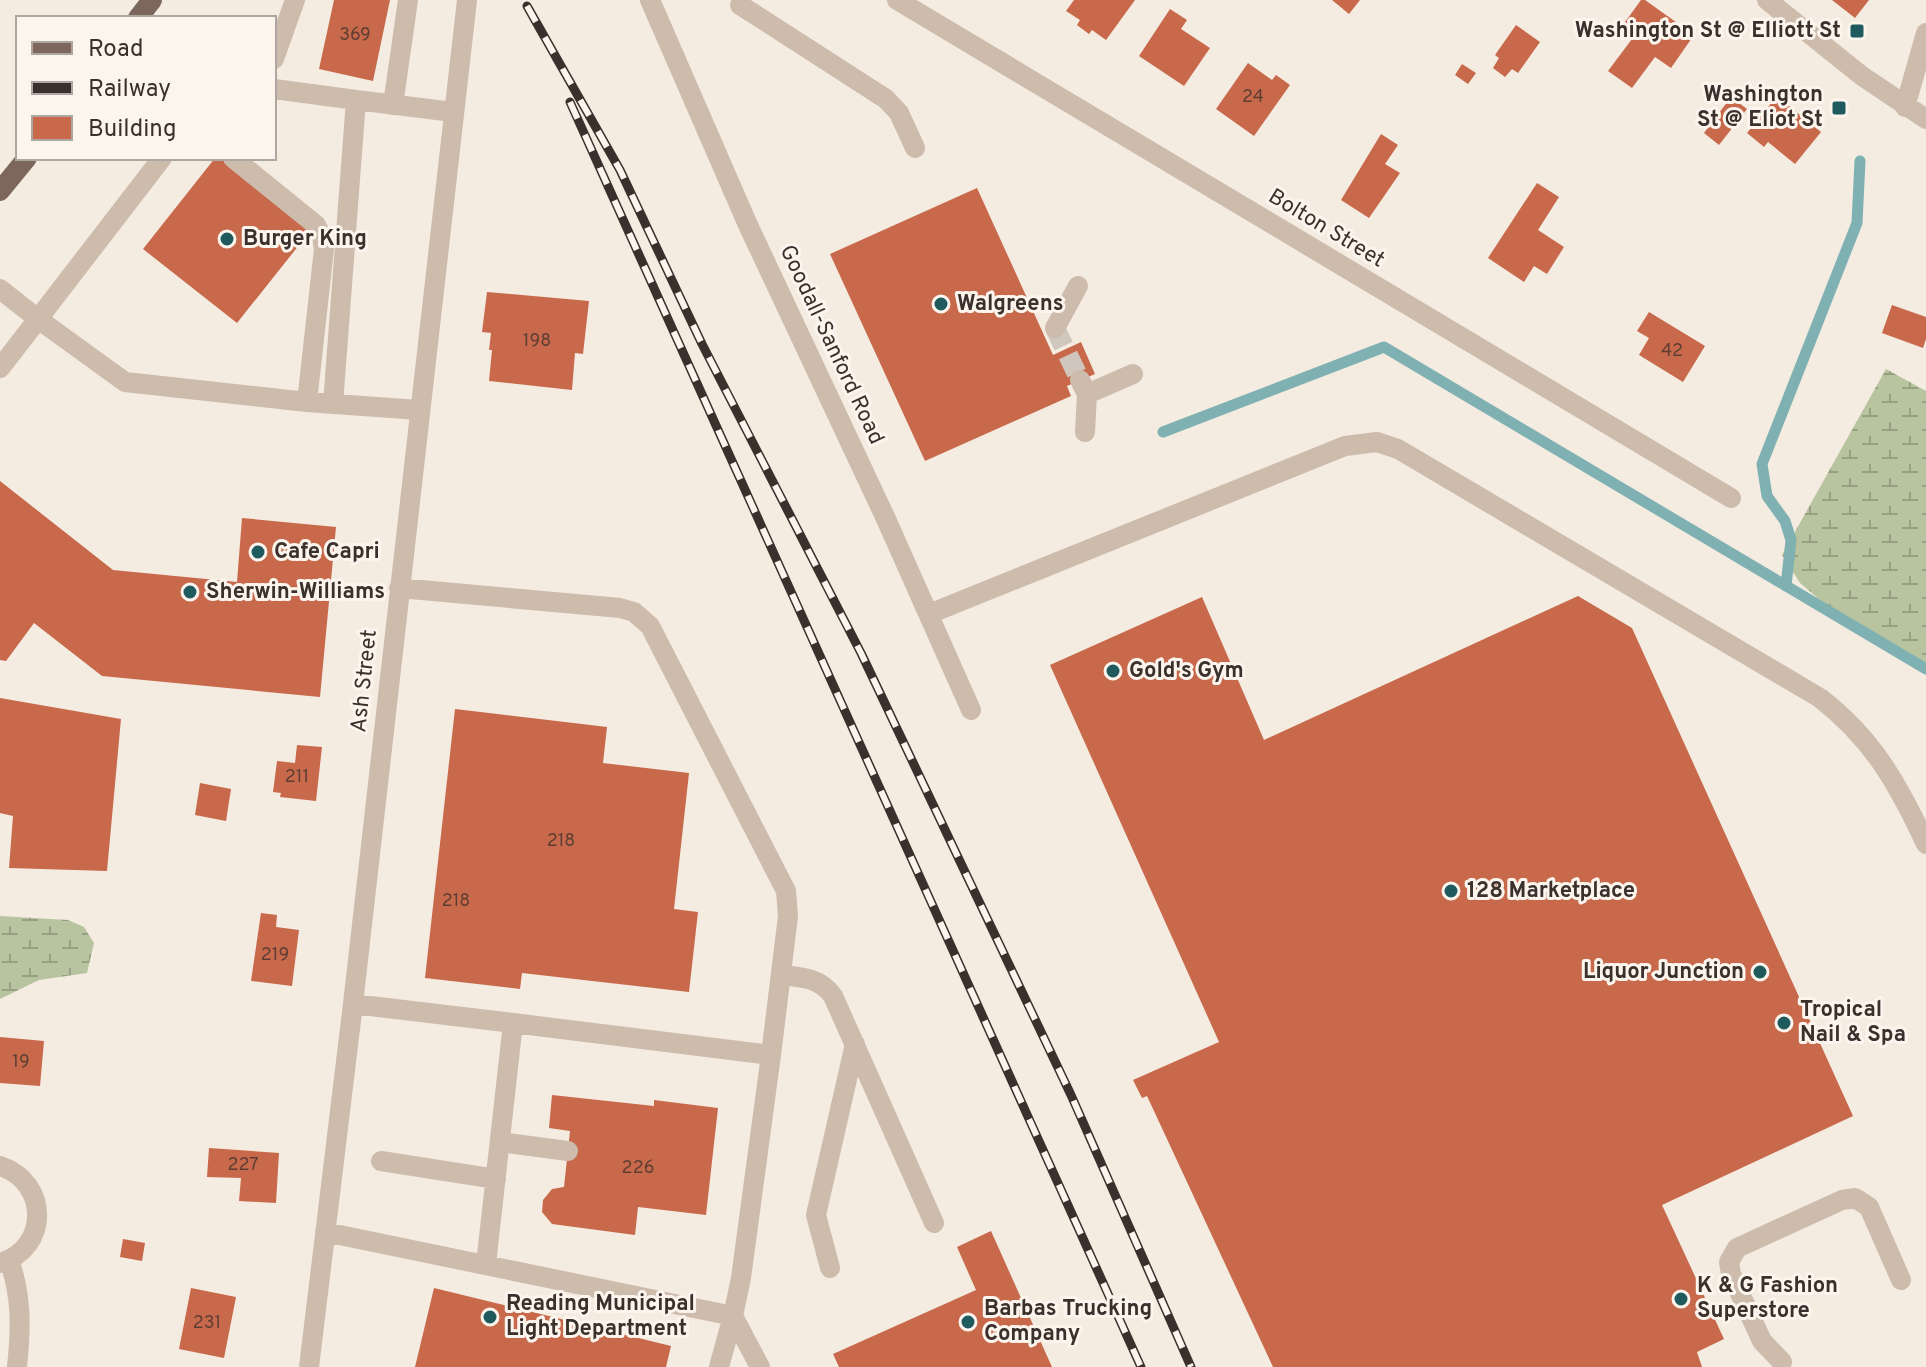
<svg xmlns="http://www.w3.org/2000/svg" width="1926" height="1367" font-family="Overpass,sans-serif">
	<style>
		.wetland { fill: url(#wetland-marsh) }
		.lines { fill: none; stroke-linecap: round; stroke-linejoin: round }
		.stream { stroke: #7fb0b2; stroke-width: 11 }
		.building { fill: #c8694b }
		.minor-tunnel { stroke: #cfc6bd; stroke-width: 20; stroke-dasharray: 20 10; stroke-linecap: butt }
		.minor { stroke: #cdbbac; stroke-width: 20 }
		.major { stroke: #7d675c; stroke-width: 20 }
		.rail-casing { stroke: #3b302b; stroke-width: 9 }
		.rail { stroke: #fbf5ee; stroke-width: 6; stroke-dasharray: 18; stroke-linecap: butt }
		.poi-dot { fill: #1f5a5e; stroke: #fbf5ee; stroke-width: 3 }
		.labels { text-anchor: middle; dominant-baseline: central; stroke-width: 6; stroke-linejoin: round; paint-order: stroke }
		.number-label { font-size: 18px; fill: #5e3e33 }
		.poi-label { font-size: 22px; font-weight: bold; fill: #3b302b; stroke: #fbf5ee; text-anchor: start }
		.street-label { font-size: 22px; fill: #3b302b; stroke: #fbf5ee }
	</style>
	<defs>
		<pattern id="wetland-marsh" width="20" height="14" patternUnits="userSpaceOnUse" patternTransform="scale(2)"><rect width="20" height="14" fill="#b8c4a0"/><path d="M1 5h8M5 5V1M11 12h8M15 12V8" fill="none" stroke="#97a083"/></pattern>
	</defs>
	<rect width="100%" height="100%" fill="#f4ebe1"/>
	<path class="wetland" d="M1886 369 1926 391V675L1826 605 1800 583 1782 555Z
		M0 916 68 920 84 927 94 943 87 973 39 980 0 999Z"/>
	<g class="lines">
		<path class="stream" d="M1163 432 1384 347 1926 669
			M1786 586 1791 540 1785 521 1767 496 1762 464 1857 223 1860 161"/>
	</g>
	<path class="building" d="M334 0H390L373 81 319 69Z
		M1074 0H1135L1106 40 1092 30 1089 34 1077 25 1080 20 1066 11Z
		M1332 0H1360L1349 14Z
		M1641 0H1645L1694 35 1671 68 1655 57 1632 88 1608 71 1632 39 1620 29Z
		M1832 0H1869L1855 18Z
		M1170 9 1187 20 1181 29 1210 48 1184 86 1139 56Z
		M1516 25 1540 42 1518 73 1512 69 1505 77 1493 68 1499 58 1495 55Z
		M1248 63 1272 80 1276 75 1290 85 1254 136 1216 109Z
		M1462 64 1476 73 1468 84 1455 75Z
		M1777 96 1821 132 1795 164 1768 142 1764 147 1747 133Z
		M1731 97 1747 109 1719 145 1704 133Z
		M1381 134 1398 145 1385 164 1400 173 1369 218 1341 200Z
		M215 158H221L311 230 237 323 143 249Z
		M1537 183 1559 197 1538 230 1564 247 1547 274 1534 266 1524 282 1488 258Z
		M977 188 1053 355 1081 342 1095 374 1067 386 1071 396 925 461 830 254Z
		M487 292 589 301 583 354 575 353 572 390 489 381 492 350H489L491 333 482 332Z
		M1892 305 1926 317V339L1923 348 1882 333Z
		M1649 312 1705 346 1683 382 1639 355 1649 338 1637 331Z
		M0 481 113 570 237 582 242 518 336 527 320 697 102 676 34 623 6 661 0 660Z
		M1578 596 1632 628 1853 1116 1662 1205 1724 1339 1697 1352 1702 1367H1273L1147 1096 1142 1098 1133 1080 1219 1042 1050 665 1202 597 1264 740Z
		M0 698 121 719 107 871 9 868 13 816 0 813Z
		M455 709 607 727 603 763 689 773 674 909 698 912 689 992 522 973 520 989 425 978Z
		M297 745 322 747 316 801 280 797 281 793 273 792 277 761 295 763Z
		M200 783 231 789 226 821 195 815Z
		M261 913 277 915 276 927 299 930 292 986 251 981Z
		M0 1037 44 1041 40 1086 0 1083Z
		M552 1095 654 1106V1100L718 1108 706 1215 638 1207 635 1235 552 1224 542 1212 543 1200 552 1189 564 1187 570 1131 549 1128Z
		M209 1148 279 1153 276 1203 239 1201 241 1178 207 1177Z
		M991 1231 1052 1367H839L833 1354 976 1290 957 1247Z
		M123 1239 145 1243 142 1261 120 1257Z
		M191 1288 236 1297 224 1358 179 1349Z
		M434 1288 671 1346 666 1367H415Z"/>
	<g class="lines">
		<path class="minor-tunnel" d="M1055 328 1080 380"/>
		<path class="minor" d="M650 0 748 225 886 519 971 710
			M897 0 1731 498
			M1767 0 1862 76 1926 119
			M740 5 886 99 899 113 915 148
			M274 59 295 0
			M274 89 356 100 333 404
			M356 100 453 112
			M393 105 408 0
			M1905 107 1926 33
			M162 158 38 319 125 382 307 402 419 410
			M233 158 316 225 322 237 324 249 307 402
			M0 289 38 319 0 368
			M1055 328 1078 286
			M1080 380 1087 394 1085 432
			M1087 394 1133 374
			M399 588 620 608 634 612 650 626 786 891 788 916 771 1055
			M929 614 1345 446 1377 442 1398 449 1820 698C1873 739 1898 784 1926 844
			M781 975C802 977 820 978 833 996L934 1223
			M353 1004 513 1023 486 1264
			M500 1142 568 1151
			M381 1161 496 1179
			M0 1166C49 1182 50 1248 0 1263
			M325 1232 733 1316 741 1278 771 1055 513 1023
			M9 1260C22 1296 21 1329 17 1367
			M830 1268 816 1215 855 1044
			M733 1316 760 1367
			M1782 1362 1762 1341 1731 1274 1729 1262 1737 1248 1842 1200 1855 1198 1869 1207 1901 1280
			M309 1367 353 1004 467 0
			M719 1367 733 1316"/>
		<path class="major" d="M138 18 152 0
			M0 191 27 158"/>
		<g class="rail-casing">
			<path id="rail" d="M527 6 620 170 702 344 861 653 1071 1095 1191 1367
				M570 102 1141 1367"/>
		</g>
		<use href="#rail" class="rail"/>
	</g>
	<g class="poi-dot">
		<rect x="1849" y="23" width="16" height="16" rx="4"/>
		<rect x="1831" y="100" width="16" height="16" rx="4"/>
		<circle cx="227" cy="239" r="8"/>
		<circle cx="941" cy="304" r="8"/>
		<circle cx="258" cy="552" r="8"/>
		<circle cx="190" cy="592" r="8"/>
		<circle cx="1113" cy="671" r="8"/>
		<circle cx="1451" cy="891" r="8"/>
		<circle cx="1760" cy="972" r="8"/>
		<circle cx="1784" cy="1023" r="8"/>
		<circle cx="1681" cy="1299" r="8"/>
		<circle cx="490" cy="1317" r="8"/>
		<circle cx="968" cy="1322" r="8"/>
	</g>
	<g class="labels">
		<g class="number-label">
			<text x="355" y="35">369</text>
			<text x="1253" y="97">24</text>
			<text x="537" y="341">198</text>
			<text x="1672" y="351">42</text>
			<text x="297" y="777">211</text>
			<text x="561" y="841">218</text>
			<text x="456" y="901">218</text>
			<text x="275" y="955">219</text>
			<text x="21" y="1062">19</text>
			<text x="243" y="1165">227</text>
			<text x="638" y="1168">226</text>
			<text x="207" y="1323">231</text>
		</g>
		<g class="poi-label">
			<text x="1841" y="31" text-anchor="end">Washington St @ Elliott St</text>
			<text x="1823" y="95" text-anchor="end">Washington<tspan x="1823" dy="25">St @ Eliot St</tspan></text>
			<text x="243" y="239">Burger King</text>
			<text x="957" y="304">Walgreens</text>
			<text x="274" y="552">Cafe Capri</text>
			<text x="206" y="592">Sherwin-Williams</text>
			<text x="1129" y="671">Gold's Gym</text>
			<text x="1467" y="891">128 Marketplace</text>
			<text x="1744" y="972" text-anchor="end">Liquor Junction</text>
			<text x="1800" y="1010">Tropical<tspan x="1800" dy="25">Nail &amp; Spa</tspan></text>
			<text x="1697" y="1286">K &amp; G Fashion<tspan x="1697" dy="25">Superstore</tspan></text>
			<text x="506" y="1304">Reading Municipal<tspan x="506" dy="25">Light Department</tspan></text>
			<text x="984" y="1309">Barbas Trucking<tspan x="984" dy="25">Company</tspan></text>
		</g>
		<g class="street-label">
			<text transform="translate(1326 229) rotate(31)">Bolton Street</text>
			<text transform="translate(831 345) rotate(65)">Goodall-Sanford Road</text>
			<text transform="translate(365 681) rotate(-84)">Ash Street</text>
		</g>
	</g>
	<rect x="16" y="16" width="260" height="144" fill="#fbf5ee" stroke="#aea6a0" stroke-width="2"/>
	<rect x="32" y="42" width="40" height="12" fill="#7d675c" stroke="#aea6a0" stroke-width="2"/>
	<text x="88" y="56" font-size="24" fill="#3b302b">Road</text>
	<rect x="32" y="82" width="40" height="12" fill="#3b302b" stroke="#aea6a0" stroke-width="2"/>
	<text x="88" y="96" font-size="24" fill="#3b302b">Railway</text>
	<rect x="32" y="116" width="40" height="24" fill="#c8694b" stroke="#aea6a0" stroke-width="2"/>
	<text x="88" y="136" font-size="24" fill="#3b302b">Building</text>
</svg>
